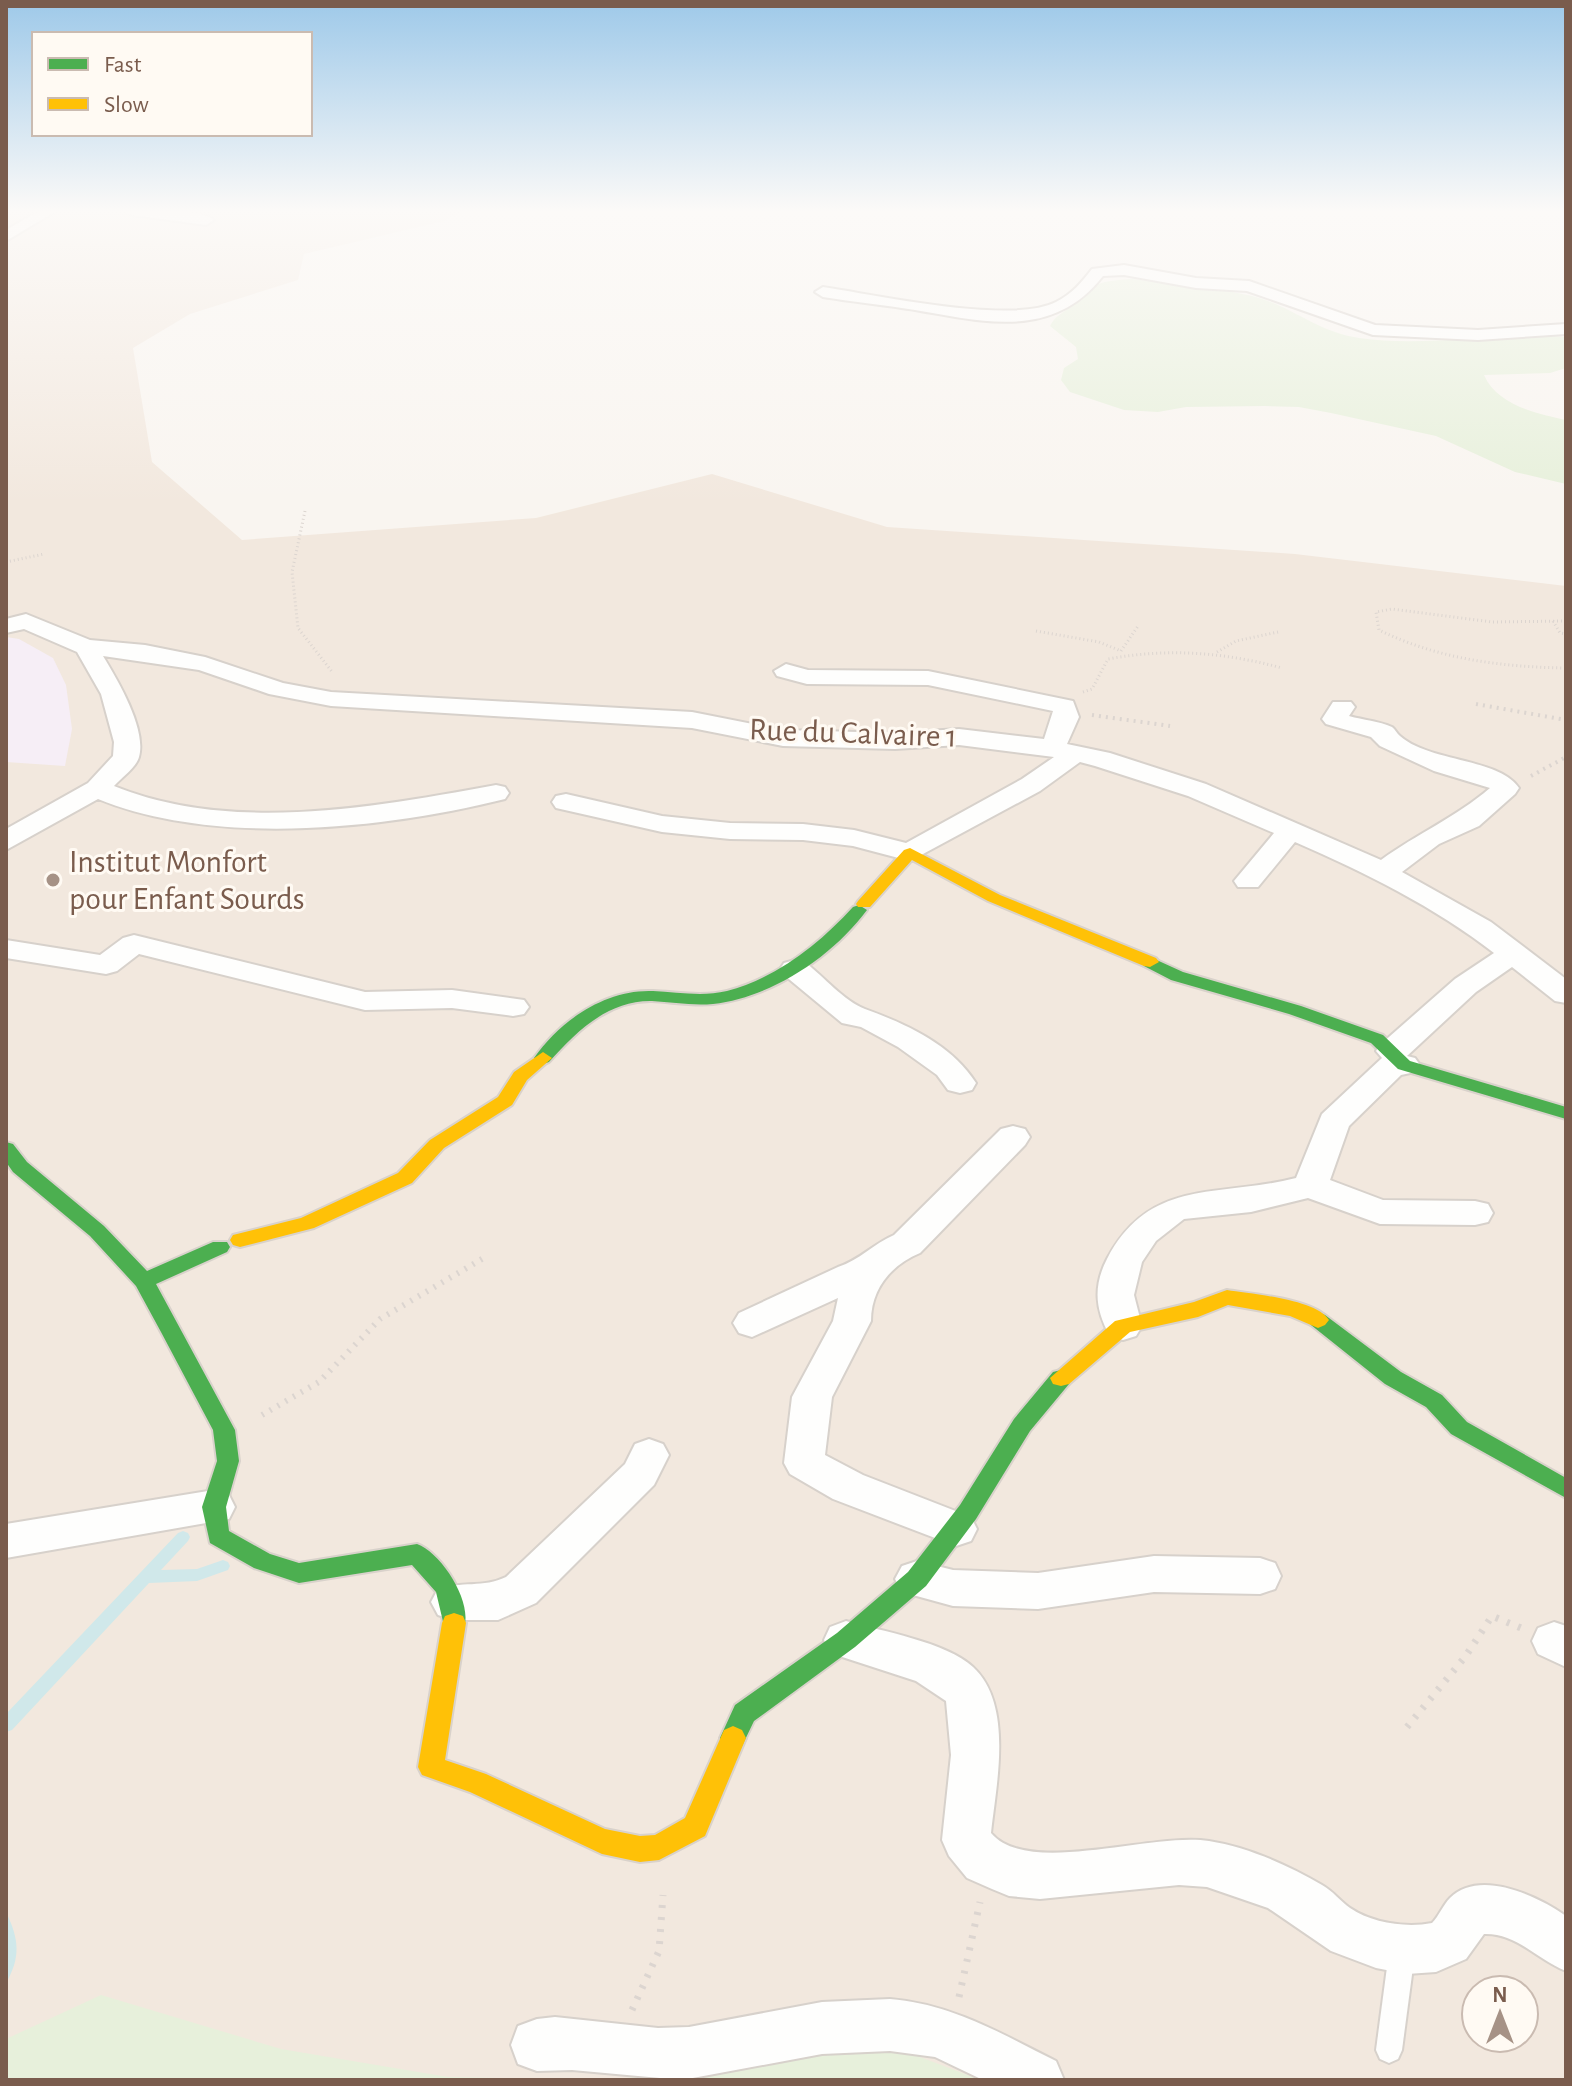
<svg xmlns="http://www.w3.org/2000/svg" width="1572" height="2086" font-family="'Alegreya Sans',sans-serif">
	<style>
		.residential { fill: #f2e8de; fill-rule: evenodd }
		.education { fill: #f6eef6 }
		.green { fill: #e7f0db }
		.water { fill: #d0e8ea }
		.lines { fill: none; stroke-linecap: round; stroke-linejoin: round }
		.stream { fill: #d0e8ea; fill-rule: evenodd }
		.lane-casing { stroke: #d7d1cb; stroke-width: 4 }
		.street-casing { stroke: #d7d1cb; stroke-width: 4 }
		.fast-casing { stroke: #d9d2cb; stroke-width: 4 }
		.slow-casing { stroke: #d9d2cb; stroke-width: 4 }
		.path-far3 { stroke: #dcd5d0; stroke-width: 3; stroke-dasharray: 1 3; stroke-linecap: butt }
		.path-far2 { stroke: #dcd5d0; stroke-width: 4; stroke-dasharray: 2 5; stroke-linecap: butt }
		.path-far1 { stroke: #dcd5d0; stroke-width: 6; stroke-dasharray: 2 7; stroke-linecap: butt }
		.path { stroke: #dcd5d0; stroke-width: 7; stroke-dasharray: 3 9; stroke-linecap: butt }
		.lane { fill: #fefefd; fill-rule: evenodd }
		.street { fill: #fefefd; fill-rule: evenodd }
		.fast { fill: #4caf50; fill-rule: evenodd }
		.slow { fill: #ffc107; fill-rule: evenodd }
		.poi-dot { fill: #a69286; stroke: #fffaf3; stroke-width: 3 }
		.labels { text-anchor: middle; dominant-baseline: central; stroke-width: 6; stroke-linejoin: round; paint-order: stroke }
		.street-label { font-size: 32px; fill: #7a5c4d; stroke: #fffaf3 }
		.poi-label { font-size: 32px; fill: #7a5c4d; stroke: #fffaf3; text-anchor: start }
	</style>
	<rect width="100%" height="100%" fill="#f9f5f0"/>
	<path class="residential" d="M6 211H463L444 221 304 254 298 280 190 314 133 348 152 462 242 540 536 518 712 474 887 527 1295 554 1566 586V2080H6ZM1476 1990H1524V2038H1476Z"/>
	<path class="education" d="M6 637 19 639 53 658 66 685 72 729 65 766 6 762Z"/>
	<path class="green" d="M1132 279C1171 284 1214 287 1252 296 1292 306 1317 332 1359 338 1428 348 1499 331 1566 337V368L1550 373 1484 375C1497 405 1537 414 1566 420V484L1515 472 1436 436 1331 413 1299 407 1265 406 1186 407 1158 412 1124 410 1070 392 1061 380 1064 368 1078 359 1076 347 1050 326C1055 316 1060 315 1069 308 1099 284 1089 282 1132 279Z
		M101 1995 281 2049 448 2077 607 2080 744 2066 888 2045 981 2080H6V2039Z"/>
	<path class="water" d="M6 1912C19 1939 21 1957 6 1983Z"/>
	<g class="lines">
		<path class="stream" d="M183 1531 188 1533 190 1537 188 1541 161 1570 197 1569 223 1560 228 1562 230 1566 228 1570 197 1581 149 1583 12 1730 6 1732V1714L178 1533Z"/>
		<g class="lane-casing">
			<path id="lane" d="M1402 1940 1411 1943 1415 1952 1402 2050 1398 2059 1389 2063 1380 2059 1376 2050 1389 1952 1393 1943Z"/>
		</g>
		<g class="street-casing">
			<path id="street" d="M39 211H56L6 241V230Z
				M125 211C146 211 198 207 214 220L206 225 132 215Z
				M1124 265 1196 278 1249 281 1375 325 1478 330 1566 324V334L1478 340 1373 335 1247 291 1196 288 1124 275 1103 276C1053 340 985 322 915 310 884 305 854 302 823 297L815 292 823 287C877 295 1011 325 1056 302 1072 294 1082 282 1092 269Z
				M26 614 90 640 145 645 205 657 283 683 331 692 692 712 783 730 895 733 959 729 1044 739 1053 711 928 685 807 684 777 676 774 671 786 664 808 670 928 671 1073 701 1079 717 1067 744 1110 753 1206 784 1381 860C1418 833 1455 818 1490 788L1434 771 1380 746 1371 737 1326 724 1322 719 1333 702H1351L1355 707 1349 716C1363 720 1379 721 1392 727 1395 729 1397 734 1400 736 1429 762 1499 758 1519 788L1515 794 1479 826 1439 844 1402 872 1491 922 1566 979V1003L1555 1001 1512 967 1476 992 1407 1056 1415 1058 1420 1065 1415 1072 1401 1075 1349 1126 1330 1180 1383 1200 1475 1201 1488 1204 1493 1213 1488 1222 1475 1225 1380 1224 1308 1198 1251 1212 1184 1219 1156 1241 1142 1262 1134 1295 1142 1326 1136 1336 1123 1340 1110 1336C1095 1310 1093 1286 1107 1259 1150 1177 1218 1198 1296 1178L1322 1114 1382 1058 1376 1051 1381 1044 1455 979 1494 953C1435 907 1364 872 1295 842L1258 887H1238L1234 881 1274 833 1188 796 1095 766 1080 762 1040 791 910 861 853 846 803 840 730 839 662 832 556 808 552 802 556 796 566 794 662 816 730 823 803 824 854 830 906 843 1022 779 1054 757 959 745 895 749 783 746 692 728 331 706 269 694 199 670 103 656C117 679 147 729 139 757 136 768 121 778 114 786 232 834 375 807 496 785L505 787 509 793 505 799C384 829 216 847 98 799L6 850V829L88 783 113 756 114 742 101 694 77 652 24 629 6 633V619Z
				M134 935 365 992 452 990 524 1000 529 1007 524 1014 513 1016 452 1008 365 1010 139 954 117 971 106 974 6 958V940L100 955 123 938Z
				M795 960 806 963C823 976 844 1001 865 1009 906 1024 951 1044 976 1083L972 1090 960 1093 948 1090 937 1075 898 1047 861 1027 842 1023 784 975 780 969 784 963Z
				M1013 1126 1025 1129 1030 1137 1025 1145 920 1253C891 1265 871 1289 871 1321L832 1397 825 1455 863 1475 971 1517 977 1529 971 1541 956 1546 833 1499 790 1474 784 1463 792 1397 833 1321 838 1298 752 1337 739 1333 733 1323 739 1313 838 1267C860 1260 873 1244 894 1235L1001 1129Z
				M649 1439 663 1444 669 1455 654 1485 536 1603 498 1620H453L438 1615 431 1602 438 1589C460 1581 484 1588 506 1577L625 1464 635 1444Z
				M214 1490 229 1495 235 1507 229 1519 6 1558V1524Z
				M1154 1556 1260 1558 1275 1563 1281 1576 1275 1589 1260 1594 1154 1592 1038 1609 953 1606 902 1592 895 1579 902 1566 917 1561 953 1570 1038 1573Z
				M846 1621C881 1631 946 1642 973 1667 1014 1705 996 1785 991 1833 1028 1877 1151 1832 1209 1841 1247 1847 1288 1865 1322 1885 1333 1891 1340 1901 1350 1908 1372 1923 1406 1928 1432 1923 1439 1916 1443 1905 1450 1898 1480 1868 1539 1897 1566 1916V1971C1536 1959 1517 1933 1484 1934L1466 1959 1436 1972 1407 1974 1376 1968 1331 1951 1268 1908 1207 1887 1179 1885 1040 1899 1009 1896 992 1889 967 1878 949 1856 942 1840 951 1755 946 1701 916 1681 830 1653 824 1640 830 1627Z
				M1554 1622 1566 1626V1667L1538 1654 1532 1641 1538 1628Z
				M890 1999C952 2004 1002 2034 1056 2061L1064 2080H983L935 2057 890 2051 822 2054 682 2080 572 2070 537 2071 518 2064 511 2045 518 2026 537 2019 555 2017 658 2028 689 2027 822 2002Z"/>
		</g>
		<g class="fast-casing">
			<path id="fast" d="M859 905 867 910C832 957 772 997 713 1004 692 1006 672 1002 652 1001 608 1000 576 1032 549 1062L543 1064 534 1058C560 1021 605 989 653 991 677 992 702 997 727 991 777 978 819 944 853 907Z
				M1150 957 1183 972 1301 1006 1383 1035 1410 1061 1566 1107V1119L1398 1069 1371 1043 1289 1014 1171 980 1144 966 1141 962Z
				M6 1142 13 1144 27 1162 104 1226 147 1271 213 1242H227L230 1247 227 1252 156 1284 235 1430 239 1461 226 1507 229 1531 270 1554 299 1563 417 1544C442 1553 475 1605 463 1630L454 1633 445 1630 436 1592 412 1565 299 1583 254 1568 210 1543 202 1507 217 1461 213 1430 161 1332 136 1286 90 1236 13 1172 6 1162Z
				M1318 1312 1325 1315 1401 1372 1442 1395 1467 1422 1566 1478V1498L1451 1434 1426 1407 1385 1384 1311 1325 1307 1320 1311 1315Z
				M1061 1370 1069 1372 1072 1378 1069 1384 1030 1431 976 1519 926 1586 855 1647 754 1721 742 1746 733 1750 724 1746 720 1738 735 1705 837 1633 908 1572 960 1505 1014 1419 1053 1372Z"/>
		</g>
		<g class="slow-casing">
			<path id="slow" d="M910 848 1000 895 1156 958 1159 962 1150 967 1144 966 988 901 912 860 870 907H858L856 904 858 901 904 850Z
				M543 1052 552 1058 527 1080 512 1105 444 1148 412 1183 314 1228 240 1247 233 1245 230 1240 233 1235 301 1218 398 1173 430 1140 498 1097 514 1072Z
				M1227 1290C1251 1294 1316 1299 1329 1320L1325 1325 1318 1328 1290 1316 1228 1305 1198 1317 1130 1332 1069 1384 1061 1386 1053 1384 1050 1378 1115 1321 1194 1302Z
				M454 1613 463 1616 466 1623 445 1760 486 1774 605 1829 640 1836 655 1835 685 1818 724 1730 733 1726 742 1730 746 1738 705 1836 659 1860 640 1862 602 1854 470 1792 422 1775 418 1767 442 1623 445 1616Z"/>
		</g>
		<path class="path-far3" d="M305 511 292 572 298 628 333 673
			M6 562 44 554
			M1553 621 1560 633 1566 634
			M1566 621 1492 622 1392 609 1376 612 1379 630C1438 659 1501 667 1566 668
			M1036 631 1099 642 1121 651
			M1121 651 1138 626
			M1217 652 1236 641 1278 632
			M1083 692 1092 689 1108 659C1168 648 1223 652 1282 668"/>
		<path class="path-far2" d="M1476 704 1566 720
			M1092 715 1170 726
			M1531 776 1566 757"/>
		<path class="path-far1" d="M262 1415 319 1382 380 1319 487 1256"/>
		<path class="path" d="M1407 1727 1465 1657 1492 1616 1521 1628
			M959 1997 980 1902
			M632 2010 659 1951 663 1895"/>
		<use href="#lane" class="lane"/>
		<use href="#street" class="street"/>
		<use href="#fast" class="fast"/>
		<use href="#slow" class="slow"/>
	</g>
	<linearGradient id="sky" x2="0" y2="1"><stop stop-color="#9ec9e9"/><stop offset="0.42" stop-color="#fcfaf8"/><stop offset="1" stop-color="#fcfaf8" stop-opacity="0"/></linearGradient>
	<rect width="1572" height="503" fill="url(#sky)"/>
	<circle class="poi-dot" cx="53" cy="880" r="8"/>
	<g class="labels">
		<g class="street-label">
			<text transform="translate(853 733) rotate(2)">Rue du Calvaire 1</text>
		</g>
		<g class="poi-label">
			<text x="69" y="862">Institut Monfort<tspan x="69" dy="37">pour Enfant Sourds</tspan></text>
		</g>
	</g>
	<rect width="1572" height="2086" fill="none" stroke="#7a5c4d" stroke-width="16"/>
	<rect x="32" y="32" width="280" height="104" fill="#fffaf3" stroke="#cabbb1" stroke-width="2"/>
	<rect x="48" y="58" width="40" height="12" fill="#4caf50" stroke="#cabbb1" stroke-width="2"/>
	<text x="104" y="72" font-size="24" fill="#7a5c4d">Fast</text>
	<rect x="48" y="98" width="40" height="12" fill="#ffc107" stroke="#cabbb1" stroke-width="2"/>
	<text x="104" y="112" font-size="24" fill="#7a5c4d">Slow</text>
	<g transform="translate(1500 2014)"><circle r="38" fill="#fffaf3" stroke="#cabbb1" stroke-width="2"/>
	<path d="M0-6L14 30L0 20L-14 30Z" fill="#a69286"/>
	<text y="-12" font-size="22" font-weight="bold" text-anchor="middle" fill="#7a5c4d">N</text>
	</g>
</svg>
